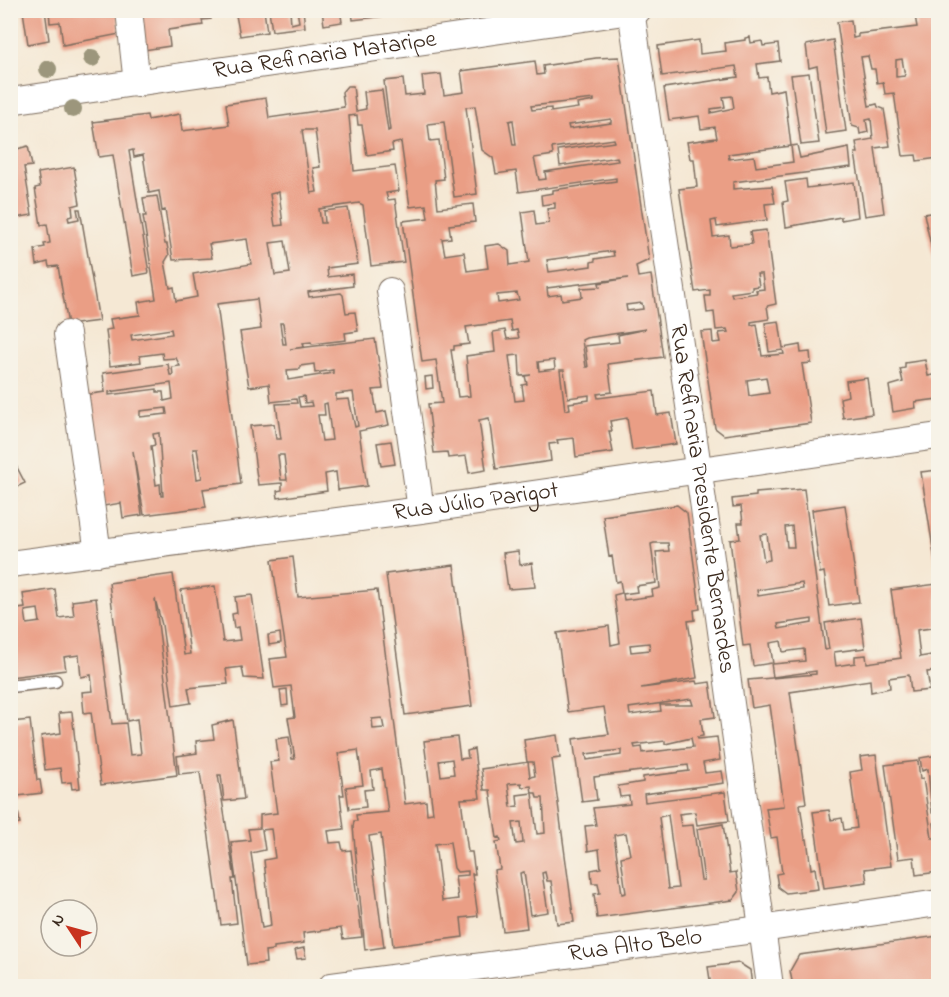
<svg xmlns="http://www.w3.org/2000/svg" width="949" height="997" font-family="'Indie Flower',sans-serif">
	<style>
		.building { fill: #ea9e85; fill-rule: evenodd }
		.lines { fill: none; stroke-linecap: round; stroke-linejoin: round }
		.service-casing { stroke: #7c6c5e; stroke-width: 15 }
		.minor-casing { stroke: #7c6c5e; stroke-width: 28 }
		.service { stroke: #fff; stroke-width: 12 }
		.minor { stroke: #fff; stroke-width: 26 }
		.tree { fill: #9c967b }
		.labels { text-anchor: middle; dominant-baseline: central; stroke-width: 6; stroke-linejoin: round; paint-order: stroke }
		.street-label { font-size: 24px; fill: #3b2a1e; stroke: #f7f3e8 }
	</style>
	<rect width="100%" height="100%" fill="#f7f3e8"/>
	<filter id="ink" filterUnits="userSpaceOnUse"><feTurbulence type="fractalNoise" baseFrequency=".0167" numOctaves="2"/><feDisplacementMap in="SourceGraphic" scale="12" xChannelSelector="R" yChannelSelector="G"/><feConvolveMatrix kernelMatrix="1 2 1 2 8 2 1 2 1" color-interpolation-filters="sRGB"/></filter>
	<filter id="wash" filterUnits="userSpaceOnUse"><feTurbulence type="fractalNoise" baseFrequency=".008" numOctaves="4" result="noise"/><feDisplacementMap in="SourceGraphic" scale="24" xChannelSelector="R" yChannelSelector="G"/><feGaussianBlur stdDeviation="1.35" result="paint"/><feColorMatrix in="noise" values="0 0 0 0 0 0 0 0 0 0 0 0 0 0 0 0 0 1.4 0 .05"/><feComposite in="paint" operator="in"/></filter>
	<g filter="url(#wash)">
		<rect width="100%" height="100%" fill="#f5e8d4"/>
		<g id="blocks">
			<path class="building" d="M25 10H45L49 40 28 44 23 11Z
				M49 10H117L120 34 63 45 60 22 50 23Z
				M139 10H209L211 19 202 20 203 25 168 30 170 46 144 50Z
				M235 10H264L267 32 240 36Z
				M269 10H290L291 24 299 22 297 10H303L305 27 272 31Z
				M322 10H340L342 22 324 25Z
				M352 10H418V12L353 20Z
				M914 10H935L938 35 933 36 938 72V158L917 161 916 155 903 156 894 93 885 94 883 82 877 83 875 69H871L868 56 861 57 869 106 877 104 878 107 884 109 890 146 875 148 884 213 865 216 855 153H858L856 142 873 139 871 119 866 120 868 132 860 134 859 128 852 126 837 22 851 20 853 38 858 37V34L917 27ZM902 59 905 76 896 77V60Z
				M750 37 751 43 762 41 763 46 778 44 780 61 757 64 759 78 767 77 769 92 784 89 791 146 728 154 729 159 754 156 756 167 793 162 791 146 797 145 800 158 849 148 851 167 733 182V189L772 186 775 203 765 204 767 220 717 227 716 220 711 221 713 237 729 235 730 246 752 244 750 232 766 230 776 304 767 306 769 319 751 322V325L757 324 762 356 784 354 783 350 769 352 765 323 779 321 783 348 800 345 801 353 810 352 811 363 802 364 811 423 724 435 715 428 701 332 712 331 713 343 721 342 719 333 728 332 727 329 716 330 714 312 707 313 705 296H710V290L695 292 679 189 697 187 694 159H690L687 142 717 138 715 127 701 129 699 116 669 120 664 88 738 77 736 66 662 76 658 46 699 40 700 54 726 51 725 43 745 40V38ZM732 96 734 108 711 113V109L725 107 723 97ZM757 274H762L764 289 756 290 757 293 732 297 731 293 752 290V287L759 286ZM766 377 769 393 749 396 747 380Z
				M833 40 846 131 826 134 817 66 809 68 806 45Z
				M619 57 649 260 636 266 638 277 651 275 663 357 608 364 612 392 597 394 598 398 654 391 657 415 671 413 676 444 632 450 627 418 610 421 612 431H609L613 452 576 457 574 438 557 440 558 443 549 444 551 461 496 469 489 418 479 420 486 470 469 473 466 456 448 458 447 452 434 453 428 404 442 403 436 360 422 362 403 221 428 218 426 205 410 207 401 142 392 144 393 151 367 155 362 125H358L357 115 349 116 354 171 395 166 399 191 386 193 388 200 395 199 404 262 371 266 363 205 359 203 319 209 321 223H325L324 211 348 208 358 264 327 268 328 277 352 274 353 286 308 292 309 297 341 293 343 295 346 313 355 312 358 331 345 333 346 340 312 344 311 342 303 343 304 347 290 349 375 339 383 389 373 390 377 413 386 411 389 425 359 431 367 486 338 490 336 472 325 474 327 491 278 498 277 491 282 490V483L258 485 250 426 274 424 276 439H281L276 404 297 403 296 399 271 402 269 384 249 387 240 332 261 329 257 299 217 304 241 484 203 489 206 507 144 515 133 451 142 515 123 518 121 503 104 506 84 395 105 392 103 373 168 364 170 375H173L172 367 180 366 176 358 163 359 162 353 140 356 141 362 110 366 106 330 112 329 110 319 140 315 138 302 156 299 143 216H146L143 198 157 196 165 244H167L169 255 165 262 170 288 174 287 176 301 197 297 193 274 251 264 247 239 209 244 212 258 173 260 165 210 162 211 159 191 149 193 143 155 134 157 133 150 129 151 149 273 133 276 113 155 99 157 93 122 147 115 148 120 180 114 182 131 229 125 226 104 266 98 269 118 344 107 342 92 347 86H353L356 111 366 109 364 92 382 90 388 131 390 130 384 81 403 79 405 96 424 94 422 76 441 74 444 95 464 92 461 71 535 61 537 75 544 74 543 66 596 58ZM594 99V101L577 104 578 108 551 112V108L532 110 531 106ZM475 106 482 150 493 158 496 174 516 171 519 192 616 178V181L553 190V193L541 195 542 205 555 203V208L547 209 549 223 536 225 534 210 522 212 529 262 510 265 509 251 499 244 485 246 488 268 467 271 464 252 445 255 442 239 451 238 449 225 475 222 473 204 438 208 435 180 444 179 439 140 430 141 428 124 444 122 454 197 477 194 466 107ZM611 119V123L569 129 568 125ZM513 120 516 145H513L509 121ZM302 130H315L320 167 313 168 317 192 311 193ZM614 139 615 142 558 150 560 166 617 157 618 161 545 172 546 179 539 180 534 158 553 155 552 148ZM279 192 283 225 275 226 270 194ZM285 241 290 273 275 275 270 243ZM613 251 614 256 595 259V261L591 262V266L549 272 547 260ZM628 278 599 283 600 287 581 288 582 297 562 300 561 294 548 296 547 288ZM517 293 519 300 498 303 497 295ZM642 303 643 309 627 311 626 305ZM510 321 512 331 517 330 519 338 507 339 505 330 493 332 495 352 466 356 470 396 458 397 451 350H454V346L469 344 466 327ZM280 323H283L286 344H283ZM171 329 172 334 132 340 131 335ZM646 329 618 335 619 342 585 346 588 367H586L582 340 586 338ZM519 355 520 376 531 375 525 376 527 384 522 385 524 400 515 401 509 356ZM554 360 555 369 539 371 538 362ZM314 364 315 373 333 370V373L288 380 287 370 300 369V366ZM560 370H564L568 398 589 395V400L569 403 570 409 565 410ZM171 383 173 399 164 401 163 392H157V389L109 395V392ZM353 392 358 426 355 427 349 399 336 400V394ZM304 396 305 403 311 402 312 406 300 407 298 397ZM327 403 332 440 322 441 318 415H325L324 404ZM166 408 167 414 140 417V411ZM159 433 163 496H161L160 484 156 485 151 446 155 445 153 434ZM193 449H197L202 478 197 479ZM278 455H284L287 480H281Z
				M809 73 819 143 801 145 791 75Z
				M28 146 32 166 24 167 32 215 10 219V151Z
				M74 167 80 204 72 206 73 216 68 217 69 221 79 219 77 209H80L99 321 68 325 58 266 49 267 48 262 37 265 35 249 45 247 44 244 50 243 47 224 41 225 35 188 40 187 38 173Z
				M806 179 807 188 854 182 858 217 841 220V217L786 227 783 202 788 201 785 182Z
				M938 212V263L935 264 924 214Z
				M925 360 928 376 938 374V399L915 402 916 408 893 412 889 386 903 382 900 369 905 368V363Z
				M432 376 433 388 426 389 425 377Z
				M867 378 872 414 843 418 840 398 848 396 846 381Z
				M391 441 395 464 381 466 377 443Z
				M10 454 25 483 10 490Z
				M938 470V574H937L921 472Z
				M804 489 825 650 829 649 825 623 861 618 865 648 834 652 836 666 855 663V656L866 655 867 663 901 658 891 590 937 584 938 627 917 630 920 657 938 654V671L927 672 930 690 911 692 909 675 889 678 890 688 871 692 870 680 790 692 806 803 800 804 805 839H807L811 869 815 868 818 889 786 893 778 887 776 874 782 873 777 837 771 838 766 808 784 806 770 705 752 708 748 680 816 674V671L773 677 771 663 753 666 750 645 743 646 730 540 740 539 738 523H743L741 506 733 507 732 499 756 496V493ZM792 526 794 547H787L785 527ZM767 534 770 560 764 561 760 535ZM802 583 803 589 758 596 757 590ZM812 619V623L779 629 778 624ZM781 641 783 652 804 649 805 661 773 664 770 643Z
				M677 505 687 513 700 609 694 610 695 620 688 621 697 678 641 688 696 681 697 684 710 682 715 717 701 719 703 736 697 737 698 739 717 737 720 760 703 763 705 773 722 771 724 783 644 794 645 802 725 792 729 821 697 825 695 812 679 814 681 826 693 825 701 880H704L697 829 723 824 730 873 736 872 739 892 733 900 597 918 594 894 600 893 598 883H592L591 870 601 868 599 849 588 851 585 826 596 825 593 808 630 804 629 796 620 797 618 786 643 782V777L689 771 688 765 594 777 597 800 582 802 573 739 609 734 607 725 604 707 568 712 557 633 609 626 611 645 620 643 614 595 622 593 620 581 616 582 612 556 609 557 603 516ZM654 543H668L669 551 656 552 660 588 652 590 653 596 624 600 623 594 637 592 636 586 656 583 651 544ZM649 643 650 650 631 652 630 645ZM691 699 693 705H660L661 711 630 715 629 708ZM691 738 693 747 643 753 642 747 635 748 634 745 665 741V744ZM621 750V755L587 760 586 754ZM668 815 678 888 668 889 659 817ZM626 833 630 855 621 857 626 893 622 894 614 835Z
				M845 505 859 602 829 606 824 572 820 573 812 510Z
				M518 551 520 565 532 563 535 587 508 589 503 553Z
				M293 557 298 597 377 590 405 804 426 801 427 814 433 813 424 741 457 737 460 759 468 758 467 751 474 749 480 798 461 799 468 852H472L475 874H472L478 916 461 918 463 937 393 946 381 834 369 836 384 947 365 950 353 827 354 821H357L356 815 388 812 382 769 371 771 373 789 364 790 366 807 349 809 346 787 363 785 358 750 338 753 344 795H340L344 829 328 831 330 843 341 842 343 851 351 850 362 937 343 939 341 928 303 933 304 943 274 947V950L265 951 266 963 247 965 231 842 250 840 248 829 260 828V815L277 813 270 762 279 761 276 739 289 737 292 759H295L288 718 295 717 291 686 274 688 270 659 287 657 272 560ZM382 718 384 728 373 729 372 719ZM452 759 454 774 441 776 439 761ZM271 829 275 858 264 860 271 926 262 928 251 853 265 850 262 830ZM450 842 454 868 457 872 468 871V875L455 876 458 899 442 901 435 844Z
				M454 565 472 706 405 715 386 574Z
				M173 574 184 655 190 654 181 590 215 586 223 642 240 640 238 627 234 628 232 614 237 613 235 597 252 595 264 679 244 678 242 667 226 669 228 684 188 688 191 703 173 706 162 625 155 599 177 775 101 785 91 712 84 713 82 692 93 691 91 675 81 677 79 655 64 657 66 670 10 677V610L25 608 23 594 55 589 59 618 74 616 72 601 96 598 112 724 126 723 130 755 141 754 137 719 127 721 109 583ZM38 609 40 622 27 624 25 611Z
				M280 633 281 643 269 645 268 635Z
				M287 689 288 705 282 706 280 690Z
				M72 712 80 788 72 789 71 782 62 783 60 768 45 770 41 736 61 733 59 713Z
				M30 720 37 780H40L42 793 10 797V766L16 765 11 722Z
				M233 720 244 799 224 801 221 775H218L235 879H232L237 923 221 925 200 772 179 774 177 756 197 753 196 741 214 739 212 725Z
				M557 735 560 758 552 759 574 922 557 924 551 881H547L545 872 542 873 548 912 530 915 524 872 520 873 527 928 503 931 494 870 500 869 496 842 501 841 500 837 497 838 490 790H484L481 769 528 762 530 777 535 776 533 762H527L524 740ZM521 783 522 787 531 786 532 793 517 795 518 806 511 807 508 784ZM532 793H536L537 798H543L545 833 537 834ZM521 822 523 843 516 844 513 823Z
				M876 755 891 866 865 869 867 882 824 888 813 812 829 810 831 820 842 818 844 830 857 828 850 772 862 770 860 757Z
				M938 755V812L932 813 928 769 922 771 920 758Z
				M918 761 920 779 923 778 932 838H936L934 823H938V872L916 875 914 857 898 859 885 765Z
				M18 811 20 824 10 825V812Z
				M938 936V986H793L790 971 799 955Z
				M304 948 306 958 297 959 295 950Z
				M739 963 750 970 752 986H711L708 967Z"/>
		</g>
	</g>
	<g filter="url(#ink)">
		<use href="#blocks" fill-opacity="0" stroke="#7c6c5e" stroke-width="1.5"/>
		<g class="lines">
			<g class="service-casing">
				<path id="service" d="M10 686 55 681"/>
			</g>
			<g class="minor-casing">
				<g id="minor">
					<path d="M129 10 137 84"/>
					<path id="s1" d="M631 10 704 508 770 986"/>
					<path id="s2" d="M10 101 638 10"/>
					<path d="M390 291 421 510"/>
					<path d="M67 334 98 553"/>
					<path id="s3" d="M10 564 421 510 938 436"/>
					<path id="s4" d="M332 986 761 929 938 903"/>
				</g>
			</g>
			<use href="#service" class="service"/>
			<use href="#minor" class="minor"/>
		</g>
		<g class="tree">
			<circle cx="92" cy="58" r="9"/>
			<circle cx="48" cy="69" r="9"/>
			<circle cx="73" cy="109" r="9"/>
		</g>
	</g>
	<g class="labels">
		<g class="street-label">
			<text stroke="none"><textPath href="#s2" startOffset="318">Rua Refinaria Mataripe</textPath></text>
			<text stroke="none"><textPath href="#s1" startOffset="494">Rua Refinaria Presidente Bernardes</textPath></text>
			<text stroke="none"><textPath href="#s3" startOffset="470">Rua Júlio Parigot</textPath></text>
			<text stroke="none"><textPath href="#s4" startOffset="306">Rua Alto Belo</textPath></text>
		</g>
	</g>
	<rect width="949" height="997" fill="none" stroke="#f7f3e8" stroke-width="36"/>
	<g transform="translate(69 928) rotate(306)"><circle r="28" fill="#f7f3e8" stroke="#aca397" stroke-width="1.5"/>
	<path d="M0-4.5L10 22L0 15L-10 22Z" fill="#c8321e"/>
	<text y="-9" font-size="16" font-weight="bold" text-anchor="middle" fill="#3b2a1e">N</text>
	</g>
</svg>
